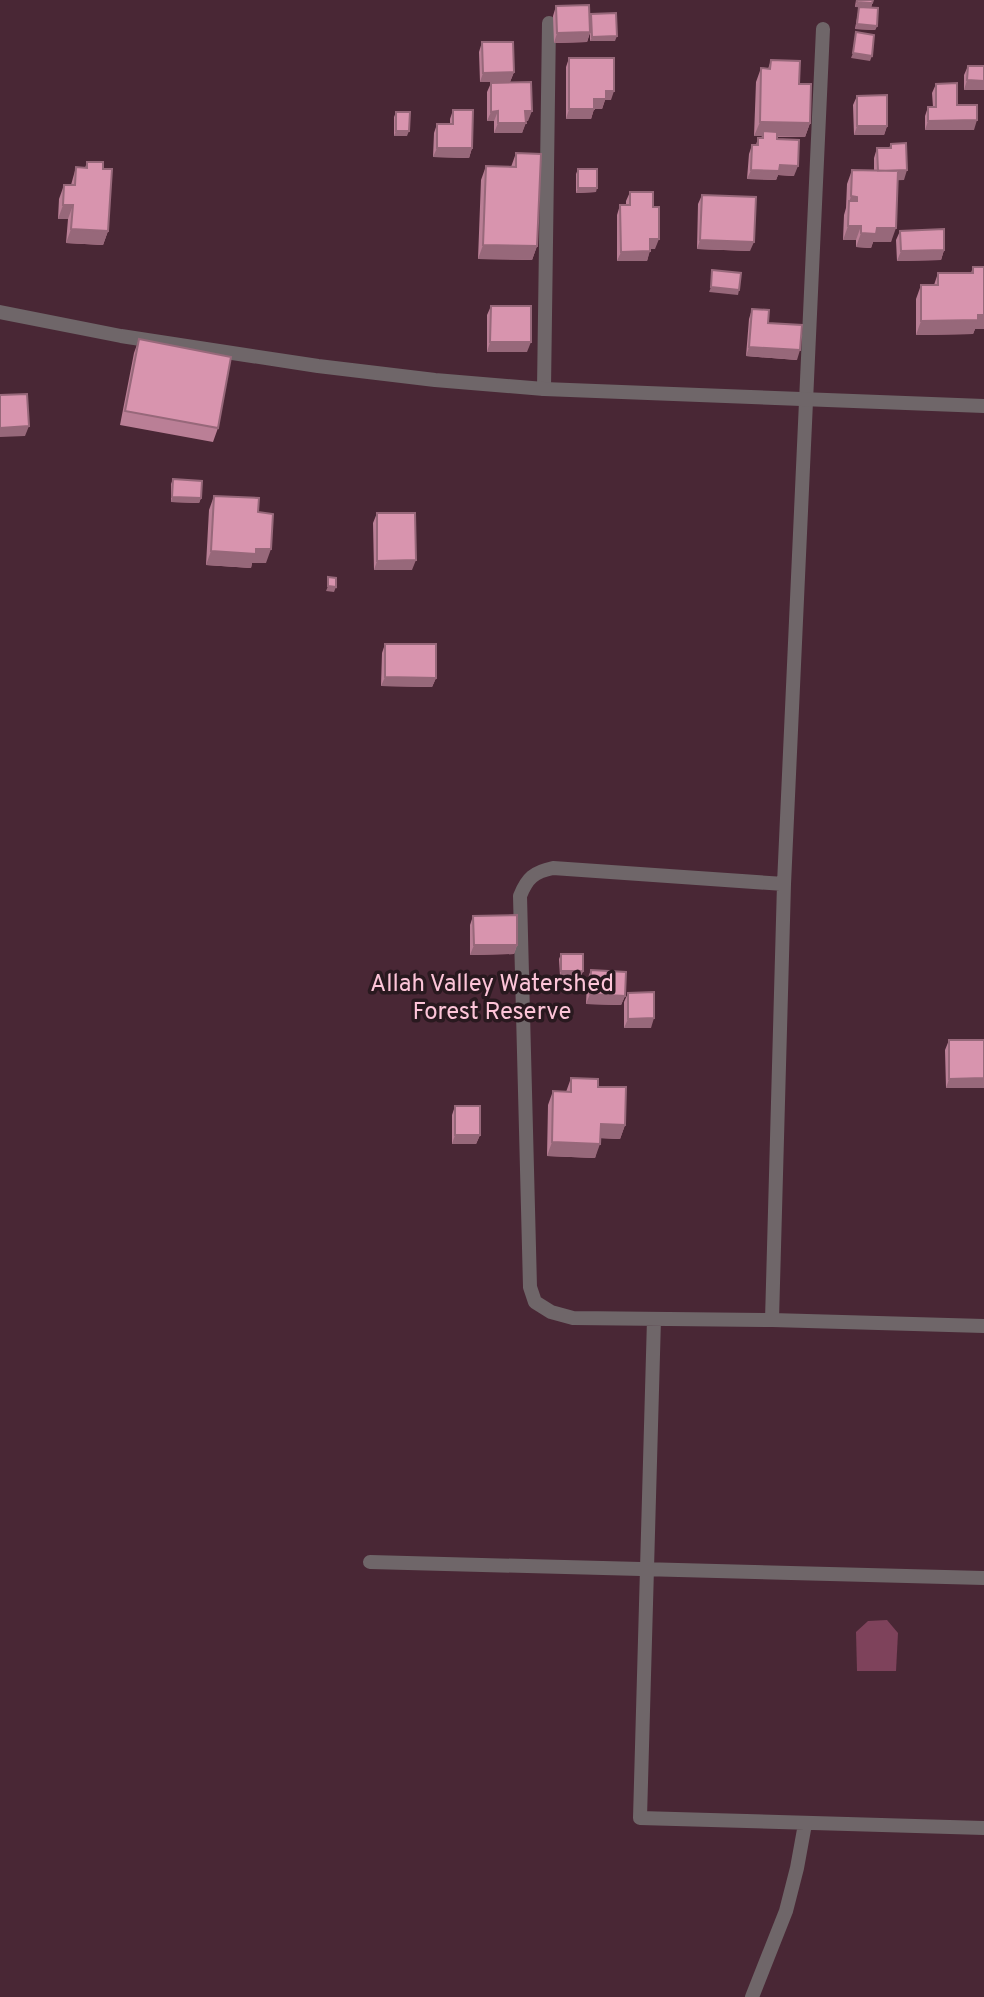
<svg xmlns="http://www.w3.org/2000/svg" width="984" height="1997" font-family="Overpass,sans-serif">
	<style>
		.green { fill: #492735 }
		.water { fill: #7e425b }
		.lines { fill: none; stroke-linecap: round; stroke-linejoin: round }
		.minor { stroke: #6f6669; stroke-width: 14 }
		.tertiary { stroke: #6f6669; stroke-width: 14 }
		.wall { fill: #ba7f96 }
		.shaded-wall { fill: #97687a }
		.building { fill: #d894ae; stroke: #97687a; stroke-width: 2 }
		.labels { text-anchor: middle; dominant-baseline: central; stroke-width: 7; stroke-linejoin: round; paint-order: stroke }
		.park-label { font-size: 24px; fill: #fdc4d8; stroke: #29191f }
	</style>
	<rect width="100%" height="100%" fill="#29191f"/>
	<path class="green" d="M0 0H984V1997H0Z"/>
	<path class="water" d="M887 1620 898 1633 896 1671H857L856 1632 868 1621Z"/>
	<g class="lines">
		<path class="minor" d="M544 389 549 23
			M784 884 553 868C534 872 527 878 520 896L530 1287 535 1302 551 1312 573 1318 772 1320 984 1326
			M654 1319 640 1818 984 1828
			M772 1320 784 884 823 29
			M370 1562 984 1578
			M752 1997 786 1911 797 1868 805 1824"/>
		<path class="tertiary" d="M0 312 121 336 318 366 435 380 544 389 984 406"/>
	</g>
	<path class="wall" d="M856 0H873L871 8 877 26 875 30 855 29 859 7H855Z
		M556 6 590 17 591 14 615 41H590V33L587 42 554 43 553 16Z
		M482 42 514 72 510 82H480L479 52Z
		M569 58 611 100H605L602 109H594L591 119H566V67Z
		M771 60 799 84 810 123 805 137H777V139L794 176 778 175 776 180 747 179 749 154 752 145H756L758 138H761L762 136H754L756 82 761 68 768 69Z
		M968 66H984V90H964V75Z
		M491 83 528 121H526L522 133H494V121H487V92Z
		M936 84 957 105 974 130H925V116L928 107H933L932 93Z
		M857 96 887 126 884 135H854L853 105Z
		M453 110 472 148 469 158 433 157 434 133 437 124H450V119Z
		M396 112 407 136H394V117Z
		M891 144 904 180H898L891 242H873L871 248 856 247V240H843L844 215 846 208 847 184 852 170 874 171V158L877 148H889Z
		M516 153 537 246 532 260 478 259 481 180 486 166 511 167Z
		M87 162 103 169 108 231 103 245 66 243 68 219H58L59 199 64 185H71L76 167 85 168Z
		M578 169 596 192 576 193V174Z
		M630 192 653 207 655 249H650L647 261H617V215L620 205H626V201Z
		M702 195 750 251 697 249 698 204Z
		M900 231 944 250 941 260 897 261 896 240Z
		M973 267 984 329H975L973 334 916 335V299L921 285H934L938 273H971Z
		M491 306 527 352H487V315Z
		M752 309 768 323 797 360 746 356 749 319Z
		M139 339 218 428 213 442 120 425 134 353Z
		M173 479 201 498 199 503 171 502V484Z
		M214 496 258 512 266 563H252L251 568 206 565 209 510Z
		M377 513 412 570H374L373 523Z
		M385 644 436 678 432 687 381 686 382 653Z
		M473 916 517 945 514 954 470 955V925Z
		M561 954 583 971 581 976H560L559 959Z
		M591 970 625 996 621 1005 586 1004 587 980Z
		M628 993 651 1028H624V1002Z
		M949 1040H984V1088H946L945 1050Z
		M571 1078 598 1087 625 1125 620 1139 600 1138 595 1158 547 1156 548 1105 553 1091 566 1092Z
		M455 1106 480 1135 476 1144H452V1115Z"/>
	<path class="shaded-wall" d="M857 2 872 3 871 8 855 7Z
		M857 24 877 26 875 30 855 29Z
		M590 32 587 42 554 43 557 33Z
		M617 36 615 41H590L592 37Z
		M853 53 872 56 870 61 851 58Z
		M514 72 510 82H480L483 73Z
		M967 80 984 81V90H964Z
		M606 91H614L611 100H605L602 109H591L594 99Z
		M569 109H594L591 119H566Z
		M498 111 494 121H487L491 112Z
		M525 111H532L528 121H522Z
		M977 120 974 130H925L928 121Z
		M760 122 810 123 805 137 763 136V131L762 136H754Z
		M498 123H526L522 133H494Z
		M857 126H887L884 135H854Z
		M396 131H409L407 136H394Z
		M437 148H472L469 158 433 157Z
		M780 165 798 166 794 176 778 175 776 180 747 179 751 170Z
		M907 170 904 180 875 181 878 172Z
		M578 188H597L596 192 576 193Z
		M851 196 857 197 852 211 849 203Z
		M63 205H73L68 219H58Z
		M848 226H861L856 240H843Z
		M877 228H896L891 242H873L871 248 856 247 861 233Z
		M71 229 108 231 103 245 66 243Z
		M650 239H659L655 249H646Z
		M700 240 754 242 750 251 697 249Z
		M483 245 537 246 532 260 478 259Z
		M944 250 941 260 897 261 901 251Z
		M650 251 647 261H617L621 252Z
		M711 287 739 290 738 295 709 292Z
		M978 315H984V329H975L973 334 916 335 921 321Z
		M490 342H531L527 352H487Z
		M749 347 800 350 797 360 746 356Z
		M29 426 25 436 0 437V428Z
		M172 497 201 498 199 503 171 502Z
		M256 549H271L266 563H252L251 568 206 565 211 551Z
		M416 560 412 570H374L377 561Z
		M328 586 336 587 334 592 326 591Z
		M385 677 436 678 432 687 381 686Z
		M474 945H517L514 954 470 955Z
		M561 971H583L581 976H560Z
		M590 994 625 996 621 1005 586 1004Z
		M654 1018 651 1028H624L628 1019Z
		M984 1078V1088H946L949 1079Z
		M601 1124 625 1125 620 1139 596 1138Z
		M455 1135H480L476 1144H452Z
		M552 1142 600 1144 595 1158 547 1156Z"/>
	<path class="building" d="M857 0H873L872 3 857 2Z
		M589 5 590 32 557 33 556 6Z
		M859 7 878 8 877 26 857 24Z
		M616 13 617 36 592 37 591 14Z
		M856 32 874 35 872 56 853 53Z
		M482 42H513L514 72 483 73Z
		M569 58H614V91H606V99H594V109H569Z
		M771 60 800 61 799 84H811L810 123 760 122 761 68 770 69Z
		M968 66H984V81L967 80Z
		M531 82 532 111H525L526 123H498V111L491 112V83Z
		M957 83V105H977V120L928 121V107H936V84Z
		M887 95V126H857V96Z
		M453 110H473L472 148H437V124H453Z
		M396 112H410L409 131H396Z
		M763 131 777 132V139L799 140 798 166 780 165 779 171 751 170 752 145H758V138H763Z
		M906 143 907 170 878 171 877 148H891V144Z
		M516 153 541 154 537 246 483 245 486 166 516 167Z
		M87 162H103V169H112L108 231 71 229 73 205H63L64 185H75L76 167 87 168Z
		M578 169H597V188H578Z
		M852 170 898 171 896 228H877L876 234 861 233V226H848L849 201H857V197L851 196Z
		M630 192H653V207H659V239H650V251L621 252 620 205H630Z
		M702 195 756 197 754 242 700 240Z
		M944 229V250L901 251 900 231Z
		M973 267H984V315H978V320L921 321V285H938V273H973Z
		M712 270 741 273 739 290 711 287Z
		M491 306H531V342H490Z
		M752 309 769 310 768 323 802 325 800 350 749 347Z
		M139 339 231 357 218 428 125 411Z
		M27 394 29 426 0 428V395Z
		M173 479 202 481 201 498 172 497Z
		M214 496 259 498 258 512 273 514 271 549H256V554L211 551Z
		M377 513H415L416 560 377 561Z
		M328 577 336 578V587L328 586Z
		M385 644H436V678L385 677Z
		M517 915V945H474L473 916Z
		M561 954H583V971H561Z
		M591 970 626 972 625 996 590 994Z
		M654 992V1018L628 1019V993Z
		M949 1040H984V1078L949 1079Z
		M571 1078 598 1079V1087H626L625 1125 601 1124 600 1144 552 1142 553 1091 571 1092Z
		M455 1106H480V1135H455Z"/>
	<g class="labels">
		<g class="park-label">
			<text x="492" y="985">Allah Valley Watershed<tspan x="492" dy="28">Forest Reserve</tspan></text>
		</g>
	</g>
</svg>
